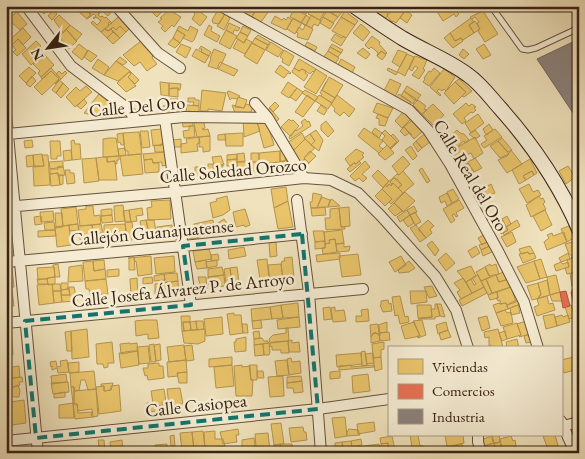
<svg xmlns="http://www.w3.org/2000/svg" width="585" height="459" font-family="'EB Garamond',serif">
	<style>
		.homes { fill: #e9c46a; stroke: #b49350 }
		.shops { fill: #e76f51; stroke: #b2583e }
		.industry { fill: #8a817c; stroke: #71645c }
		.lines { fill: none; stroke-linecap: round; stroke-linejoin: round }
		.lane-casing { stroke: #66523d; stroke-width: 7 }
		.street-casing { stroke: #66523d; stroke-width: 12 }
		.secondary-casing { stroke: #382213; stroke-width: 16 }
		.lane { stroke: #f5ecd3; stroke-width: 5 }
		.street { stroke: #f5ecd3; stroke-width: 10 }
		.secondary { stroke: #f5ecd3; stroke-width: 14 }
		.marked { fill: none; stroke: #0f766e; stroke-width: 4; stroke-dasharray: 10 6; stroke-linejoin: round }
		.labels { text-anchor: middle; dominant-baseline: central; stroke-width: 5; stroke-linejoin: round; paint-order: stroke }
		.street-label { font-size: 18px; fill: #382213; stroke: #f5ecd3 }
	</style>
	<rect width="100%" height="100%" fill="#efe2bc"/>
	<filter id="stains"><feTurbulence type="fractalNoise" baseFrequency=".004" numOctaves="4"/><feColorMatrix values="0 0 0 0 .2 0 0 0 0 .09 0 0 0 0 .02 0 0 0 .5 -.17"/></filter>
	<radialGradient id="worn" r=".72"><stop offset=".6" stop-color="#630" stop-opacity="0"/><stop offset="1" stop-color="#630" stop-opacity=".3"/></radialGradient>
	<path class="homes" d="M38 6H47L49 9 44 14 36 7Z
		M100 6 95 10 99 13 98 15 101 17 102 16 105 18 106 17 112 23 111 24 109 22 108 24 109 25 101 32 91 23 93 21 97 25 101 21 96 17 94 19 93 18 96 16 94 14 87 19 91 14 82 9 86 6Z
		M100 6H108L112 11 108 16 102 11 99 14 95 10Z
		M153 6H161L164 9 157 17 150 10Z
		M246 6 255 11 252 17 242 12Z
		M256 6H265L269 11 261 22 252 17 255 11 252 9Z
		M294 6H306L310 8 306 14Z
		M312 6H320L318 10 324 13 320 20 308 14Z
		M320 6H329L325 13 318 10Z
		M339 6 344 10 338 17 332 13 335 9 332 6Z
		M395 6H401L406 10 396 23 393 21 392 22 387 16Z
		M441 6H458L460 10 457 12 459 14 456 17 454 14 443 21 436 10Z
		M82 9 91 14 87 19 79 12Z
		M196 9 207 17 200 26 192 19 195 14 193 12Z
		M294 9 306 15 301 23 290 17Z
		M382 9 388 14 385 20 376 13Z
		M53 10 57 14 52 20 48 16Z
		M169 10 181 17 174 27 172 25 165 32 161 28 163 26 158 22 162 19 160 18Z
		M218 10 225 14 219 24 213 23 212 20Z
		M405 10 412 15 407 23 400 18Z
		M327 11 338 17 333 23 323 17Z
		M345 11 358 21 355 25 341 17Z
		M483 11 498 34 485 42 478 31 480 29 477 23 479 22 475 17 472 19 470 17Z
		M17 12 27 24 20 30 8 19Z
		M225 14 230 18 224 30 217 26Z
		M59 15 70 25 63 33 54 20Z
		M306 15 310 18 306 25 301 23Z
		M311 15 321 21 318 26 314 24 312 28 306 25Z
		M275 16 282 20 284 18 286 20 288 17 292 20 286 30 271 23Z
		M118 17 129 29 126 32 120 26 116 30 113 27 108 31 105 29Z
		M323 17 334 23 330 29 320 23Z
		M341 17 355 25 346 38 332 31Z
		M293 18 302 23 295 34 287 29Z
		M471 18 474 22 469 25 474 33 463 40 461 38 455 41 450 33Z
		M475 21 480 29 474 33 469 25Z
		M229 23 240 28 238 31 234 30 233 34 226 30Z
		M302 23 313 29 308 40 297 37 298 33 296 32 299 27 303 30 305 26Z
		M361 24 370 32 363 41 353 33Z
		M70 25 82 34 76 41 66 29Z
		M209 25 212 27 211 31 220 36 217 42 204 35Z
		M120 26 126 32 120 38 111 29 113 27 116 30Z
		M179 26 188 31 190 26 198 30 194 40 192 42 183 38 185 35 177 30Z
		M243 26 251 30 248 36 240 32Z
		M23 28 31 37 23 45 18 39 12 45 8 41Z
		M66 29 77 41 69 49 59 37Z
		M105 29 109 31 111 29 113 32 107 38 101 32Z
		M177 30 185 35 180 43 173 38Z
		M226 30 237 36 230 49 219 43Z
		M113 32 120 38 113 44 107 38Z
		M240 32 248 36 244 43 236 38Z
		M450 33 455 41 461 38 463 41 453 48 444 38Z
		M335 34 342 38 343 36 346 38 341 46 331 40Z
		M258 35 270 42 268 45 255 38Z
		M372 36 380 42 379 44 387 53 386 54 381 51 377 56 378 53 375 50 371 47 369 49 365 45Z
		M173 38 180 43 175 48 168 44Z
		M255 38 268 45 265 50 252 43Z
		M18 39 26 48 17 56 13 52 16 50 12 45Z
		M238 39 244 43 246 39 252 42 245 54 233 48Z
		M36 41 41 46 39 47 44 53 31 65 22 54Z
		M141 41 153 55 152 58 157 64 147 71 140 62 134 66 123 55Z
		M271 42 283 50 278 57 266 50Z
		M307 42 317 47 315 51 305 46Z
		M252 43 265 50 257 64 244 56Z
		M79 44 88 51 82 60 72 52Z
		M181 44 191 48 186 58 176 52Z
		M332 44 343 50 341 53 330 47Z
		M484 44 491 55 483 59 476 49Z
		M201 46 211 52 209 56 201 52 202 49H199Z
		M330 47 341 53 338 57 328 51Z
		M363 48 370 54 366 59 357 53Z
		M196 49 209 56 205 63 192 56Z
		M214 49 226 54 222 63 220 62 217 69 208 66 211 59 210 58Z
		M463 49 469 54 464 59 459 55Z
		M88 50 97 56 91 62 84 57Z
		M284 50 294 56 289 66 282 62 283 59 280 57Z
		M398 50 407 53 400 67 392 62Z
		M328 51 339 58 335 64 323 58Z
		M381 51 386 55 382 60 377 56Z
		M44 54 54 65 41 77 38 73 40 71 33 64Z
		M407 54 414 57 405 76 398 72 396 75 387 70 388 68 397 72Z
		M415 56 427 60 423 69 425 70 419 79 412 75 418 68 415 66 412 71 409 69Z
		M120 57 127 62 123 65 116 61Z
		M98 59 109 67 104 75 92 68Z
		M299 59 316 69 314 72 313 71 310 74 302 69 299 71 294 68Z
		M341 59 355 67 352 73 338 65Z
		M116 61 130 71 118 81 104 75Z
		M222 63 238 70 234 76 218 69Z
		M280 65 291 73 290 74 288 73 284 78 275 72Z
		M29 67 36 73 26 83 19 76Z
		M51 68 61 79 55 84 59 79 51 71 42 79 41 77Z
		M294 68 299 71 302 69 306 71 305 73 308 75 304 81 292 72Z
		M434 68 440 73 429 86 423 82 425 79 424 78 429 71 431 72Z
		M316 69 327 76 316 94 304 87Z
		M444 69 455 77 446 91 444 89 442 91 439 89 437 91 441 95 440 96 430 87Z
		M51 71 59 79 42 95 34 87Z
		M59 71 62 74 65 71 67 73 61 79 56 74Z
		M130 71 139 80 135 84 128 77 131 74Z
		M129 72 131 74 128 77 136 86 126 92 117 83Z
		M32 76 36 81 30 87 26 84Z
		M329 77 343 85 335 98 322 90Z
		M390 79 401 84 395 97 384 91Z
		M459 79 472 91 464 97 462 96 466 92 455 82Z
		M59 80 63 83 56 93 52 90Z
		M160 82 169 83V96L161 95Z
		M288 82 297 88 289 98 281 93Z
		M326 82 322 90 335 98 332 103 321 96 322 94 320 93Z
		M455 82 466 92 454 104 444 93Z
		M63 83 69 89 61 98 56 93Z
		M169 83 181 84 180 90H178V88L169 89Z
		M86 86 92 92 75 107 66 97 76 87 80 91Z
		M407 86 421 95 416 101 404 91Z
		M172 88H178V97L169 96V89Z
		M297 88 303 92 296 101 290 97Z
		M202 90 226 93 222 111 208 109V111H200Z
		M305 90 318 97 315 101 302 93Z
		M229 91 240 96 237 99 232 98 230 100 227 92Z
		M404 91 416 99 413 104 401 96Z
		M99 94 114 107 109 112 116 117 103 118 84 113Z
		M399 94 411 102 409 105 396 98Z
		M307 95 315 101 303 117 295 112Z
		M319 95 332 103 328 109 315 101Z
		M337 95 355 109 349 117 344 112 340 116 334 111 335 109 331 104Z
		M238 97 247 100 244 108 235 107Z
		M188 98H195V100H199V106L193 105 194 102H188Z
		M84 99 87 103 81 109 77 106Z
		M166 99H178L180 113 165 114 163 106H166Z
		M418 100 426 106 424 109 427 110 422 114 413 105Z
		M275 102 279 106 273 112 269 108Z
		M377 103 393 108 388 118 373 112Z
		M466 103 469 106 472 104 476 107 474 108 476 110 473 113 471 112 464 118 466 121 462 124 453 114Z
		M246 104 253 106 250 115 235 113 232 105 244 108Z
		M433 104 444 115 433 125 422 114Z
		M187 105 199 106V112L186 111Z
		M321 105 327 110 324 115 317 111Z
		M114 107 125 116 116 117 109 112Z
		M270 108 279 119 274 124 265 113Z
		M403 112 411 119 402 128 395 121Z
		M378 114 388 118 385 126 379 125V119L376 118Z
		M478 114 484 123 471 133 465 123Z
		M203 118 205 128 202 129 203 130 208 129 210 136 197 137 193 119Z
		M243 118 256 119 260 131 244 137Z
		M192 119 193 126 183 127 182 120Z
		M289 119 291 121 293 120 299 126 290 136 281 127Z
		M305 119 307 122 309 121 311 126 290 139 289 137 292 135 295 130 296 131 303 126 301 122Z
		M412 120 423 131 414 139 404 127Z
		M264 121 269 129 274 145 264 148 257 122Z
		M326 121 334 131 328 137 321 130V125Z
		M489 124 493 130 486 135 483 129Z
		M189 126H194L195 137 184 138 183 131 189 130Z
		M404 127 412 135 409 133 405 136 400 131Z
		M364 128 383 141 379 146 383 149 379 153 358 136Z
		M375 128 382 133 379 138 372 132Z
		M163 129 165 144 153 146 151 130Z
		M495 129 502 137 484 148 481 144 487 140 484 136Z
		M316 130 323 140 319 151 311 145 315 141 310 134Z
		M385 130 397 142 390 148 382 140 385 136 382 133Z
		M457 130 460 133 464 134 469 140 465 143 464 141 457 147 449 137Z
		M475 130 480 136 475 139 469 134Z
		M140 131H148L150 147 142 148Z
		M139 132 142 154 128 155V151H125L123 133Z
		M123 133 124 145H121L120 142 118 143 117 134Z
		M243 133V146H226L225 134Z
		M302 133 305 139 294 150 287 143Z
		M225 134 226 140H218V135Z
		M310 134 315 141 311 145 304 138Z
		M393 134 399 141 391 149 390 148 397 142 391 136Z
		M424 134 430 142 422 148 416 141Z
		M210 136V151L203 152V147H199V137Z
		M199 137 200 143 197 144 198 151 181 153V144L187 143 186 139Z
		M475 137 483 153 474 159 471 153 464 156 465 158 458 162 453 153 459 149 458 147Z
		M109 138H116L119 156 103 157V139Z
		M502 138 512 150 508 152 498 141Z
		M181 139V147H173L172 140Z
		M305 139 315 148 304 158 305 159 300 163 291 153Z
		M32 140 33 147 25 148 24 141Z
		M74 140 75 144H80L81 159 72 160 71 141Z
		M50 141H60L61 156H57V159H51Z
		M416 141 422 148 418 152 413 144Z
		M498 141 509 154 500 158 490 146Z
		M161 144H165V150L163 152H155L154 145 161 146Z
		M387 145 394 153 385 160 378 154Z
		M411 146 417 156 413 160 405 150Z
		M125 148 126 155 119 156 118 149Z
		M356 149 364 153 362 155 364 157 356 164 354 163 350 166 345 159Z
		M71 150 72 160 64 161 63 151Z
		M282 150 286 160 284 162 280 161V151Z
		M511 150 522 164 507 173 498 160 507 156Z
		M280 151V162L259 164V153Z
		M310 151 316 156 309 163 304 158Z
		M165 152 167 165 162 166V162L153 163 152 159 144 160 143 154Z
		M244 153 245 161 237 162V154Z
		M251 153H259V162H251Z
		M42 154 44 166 34 167 33 155Z
		M141 154 143 174 123 176 120 156Z
		M237 154V159L227 160V155Z
		M33 155 34 166 27 167 26 156Z
		M42 155H48L50 185 34 186 33 166H44Z
		M119 156V160H117V164H115V161L107 162V157Z
		M221 156 224 165H214L212 157Z
		M403 156 410 164 399 175 392 166Z
		M103 157H107V162L115 161 117 180H99L96 158Z
		M96 158 99 181 84 183 82 159Z
		M465 158 468 162 475 158 482 168 474 172 468 163 461 167 458 162Z
		M152 159 153 163H159V172L145 173 144 160Z
		M237 159V166H227V160Z
		M305 159 309 163 305 167 300 163Z
		M530 159 537 173 534 175 532 171 526 174 523 176 526 180 519 184 512 170Z
		M286 160 290 167 280 169 279 162Z
		M63 161V167L50 169 49 162Z
		M359 161 361 163 350 172 347 169 354 163 356 164Z
		M365 161 370 167 362 174 367 178 363 182 359 178 355 181 350 176Z
		M237 162H259V172L237 174Z
		M468 163 474 172 467 176 461 167Z
		M208 164H213L214 175 195 176V167H208Z
		M213 165H223L222 172H214Z
		M63 166 65 175 58 176V173L50 174V169H58L57 167Z
		M230 166H237V171L230 172Z
		M568 166 575 177 566 184 559 171Z
		M422 168 430 181 427 183 419 170Z
		M65 170H70V173H74L75 183 67 184Z
		M378 170 389 181 383 188 372 176Z
		M403 171 414 184 403 193 398 188 402 185 397 179 394 178 390 182 392 184 391 186 389 184 387 187 385 185 397 174 399 175Z
		M532 171 534 175 526 180 523 176Z
		M58 173 60 185 51 186 50 174Z
		M59 175H63V184L60 185Z
		M394 178 402 185 398 188 393 183 392 184 390 182Z
		M393 183 403 193 391 204 389 202 392 199 382 189 385 185 387 187 389 184 391 186Z
		M491 184 495 193 486 196 482 189Z
		M529 184 533 192 538 190 541 195 527 203 519 189Z
		M286 187 288 201 274 208 271 189Z
		M481 187 486 195 481 197 477 190Z
		M382 189 392 199 385 206 375 196Z
		M453 189 459 199 452 203 447 192Z
		M405 192 415 201 403 212 394 203Z
		M313 193 322 195 317 208H311L310 202H312Z
		M447 193 452 203 447 206 445 201 441 203 439 197Z
		M227 196 230 210 223 215 213 218 210 203 217 201 216 199Z
		M539 196 541 199 543 198 545 202 543 204 546 209 531 217 526 205Z
		M322 197 330 200 328 207 317 208Z
		M331 199 333 200 340 206 328 207Z
		M170 200 171 219 148 220 147 208 152 207 151 201Z
		M459 200 464 208 457 212 456 213 458 216 456 217 454 214 452 215 455 220 451 223 443 209Z
		M288 201 293 227 278 229 274 208Z
		M394 203 403 211 395 216 388 209Z
		M123 205 125 221 115 222 114 206Z
		M86 206H93L94 216 100 215 101 224 80 226 78 210 86 209Z
		M414 206 417 212 410 215 407 210Z
		M76 207 78 224 63 226 61 209Z
		M325 207 326 215 312 216 311 208Z
		M349 207 350 226 341 227 339 208Z
		M142 208 143 215 136 216 137 221 131 222 129 210Z
		M339 208 341 227H345V229L326 230 325 218H330V209Z
		M108 209H112V215L101 216V210Z
		M245 209 250 225 245 227 244 225 236 227 233 212Z
		M129 210 131 222H125L123 211Z
		M407 210 410 215 400 222 397 217Z
		M545 210 552 225 541 231 533 216Z
		M53 211 54 221 41 222 40 212Z
		M415 212 421 222 415 225 410 215Z
		M55 213H62L63 227 56 228Z
		M112 215 113 222 102 223 101 216Z
		M410 215 414 223 408 227 403 220Z
		M41 216 42 224 35 225 34 217Z
		M507 216 511 224 506 227 502 219Z
		M224 219 230 228 221 234 215 225Z
		M502 219 508 230 501 234 495 223Z
		M146 220H154L157 237 150 238Z
		M146 220 150 239 143 240 140 221Z
		M213 220 214 225 208 230 196 232 194 224Z
		M428 220 434 226 430 229 432 233 426 238 418 229Z
		M517 220 520 226 504 235 503 233 508 230 506 227Z
		M54 222 55 230H45L44 223Z
		M125 222H132L134 239H131V241H127Z
		M78 224 79 230 70 231 69 225Z
		M101 224 103 233 93 234 92 225Z
		M125 224 127 237H104V225Z
		M69 225 71 245 57 247 55 227Z
		M92 225 95 242 81 244 78 226Z
		M172 225 173 237 158 238 157 227Z
		M215 225 218 230 221 234 212 235 209 231Z
		M416 225 426 238 420 242 410 228Z
		M569 226 574 238 567 242 561 229Z
		M195 229 198 238 190 239 188 231Z
		M206 229 207 231 198 238 196 232Z
		M55 230 56 236 38 237V231Z
		M342 230 344 243 336 244 335 239 329 240 330 243 325 244 324 232Z
		M313 231H324L325 241 315 242Z
		M512 232 516 242 507 247 501 237Z
		M564 232 567 242 547 250 544 242 549 238 547 235 552 233 553 236Z
		M487 233 491 240 482 245 478 238Z
		M335 239 337 252 323 254 322 248H325V244L330 243 329 240Z
		M325 241V248L315 249V242Z
		M432 241 439 250 435 256 427 245Z
		M490 241 492 245 481 250 479 245Z
		M575 241 579 249V256L571 258 572 256 569 254 565 244Z
		M276 242 277 256 270 257 269 243Z
		M344 243V247L350 246 349 251 337 252 336 244Z
		M492 245 494 251 483 256 481 250Z
		M476 246 480 253 472 258 468 251Z
		M530 246 534 253 529 254 528 252 521 254 519 249Z
		M244 247 246 256 229 259 228 250Z
		M209 249 212 259 195 262 193 251Z
		M528 252 529 254 534 253 536 258 523 263 519 254Z
		M340 253V259L317 262 316 255Z
		M446 253 455 263 446 271 438 260Z
		M568 253 570 259 561 262 559 258Z
		M218 254 219 260 211 261V255Z
		M358 254 361 275 342 277 339 256Z
		M151 256 152 274 138 276 136 261 135 262 134 257 128 258Z
		M174 256 175 272 156 274 154 258Z
		M401 256 406 265 395 272 389 262Z
		M579 256V271L567 274 565 268 569 267 567 260Z
		M134 257 135 270H129V258Z
		M292 257 294 278 283 279 281 264 282 261H285L284 258Z
		M267 259 269 278 260 279 257 260Z
		M541 259 547 277 540 279 534 261Z
		M104 260 105 269 94 271 93 261Z
		M206 260 207 268 197 269 195 262Z
		M217 260V266L207 268 206 262Z
		M93 261 94 271 105 269 106 279 85 281 83 262Z
		M409 261 415 268 409 272 399 273 398 270Z
		M534 261 540 279 526 283 517 267Z
		M561 262 563 264 568 262 569 267 556 271 554 265Z
		M58 264 60 277H55L54 267H53V265Z
		M281 264 283 279 270 281 268 265Z
		M490 264 491 266 496 264 499 274 489 276 485 267Z
		M82 265 83 281 68 282 69 267Z
		M471 266 476 276 466 282 457 271Z
		M53 267H54L55 277 38 280 37 268Z
		M222 267 224 275 208 277V269Z
		M237 267 239 282 232 283 230 268Z
		M485 267 490 277 481 281 476 272Z
		M12 268 14 287 6 288V269Z
		M230 268 232 283 226 284 224 269Z
		M119 269V276L107 277V270Z
		M506 271 509 279 499 282 496 275Z
		M577 272 579 284 572 286 570 274Z
		M177 273 178 281 161 283V281L165 280 164 274Z
		M164 274 165 280 154 281V276Z
		M224 275 225 286 215 287 214 284 209 285 208 277Z
		M478 275 484 287 472 293 466 282 471 279 474 285 476 284 472 278Z
		M496 275 499 282 509 279 511 287 492 293 486 279Z
		M556 275 560 292 550 295 547 277Z
		M55 277V284L48 285 47 278Z
		M152 277 153 283 143 284V278Z
		M198 277H206L207 289H201Z
		M137 278 138 296H131L130 279Z
		M463 278 472 293 461 299 457 292 460 290 454 283Z
		M37 279H47L48 284H38Z
		M106 279 108 294 90 295 89 289H86L85 281Z
		M486 279 492 293 488 295 481 281Z
		M547 280 550 295 539 298V296L541 295 538 283Z
		M178 281 179 292 172 293 171 282Z
		M168 282 169 293 155 294V284Z
		M61 283H68V289L61 290Z
		M538 283 541 295 539 296V298L532 300 527 286Z
		M52 284H60L61 291H53Z
		M52 284 54 303 39 305 37 285Z
		M432 286 437 296 429 298 424 287Z
		M68 287 70 295H61V290L68 289Z
		M69 287H74L77 301 62 302 61 295H70Z
		M484 287 487 293 462 306 459 300Z
		M511 287 516 302 507 305 506 303 500 304V300L498 301 496 298H498L497 292Z
		M6 289H12L14 306H6Z
		M53 291H61L62 302 54 303Z
		M410 291H426L427 302 411 304Z
		M497 292 498 298 490 300 488 295Z
		M560 292 562 301H552L550 295Z
		M400 296 405 317 408 316 409 322 400 324 398 315 395 316 392 297Z
		M547 296 549 304 553 303 555 310 537 316 534 307 539 305 537 299Z
		M518 299 520 304 508 309 507 305Z
		M388 300 389 304 391 303 392 311 383 312 380 305H381V301Z
		M298 303 299 317 283 318 281 305Z
		M499 303 500 304 506 303 508 309 496 313 493 305Z
		M435 304H437L440 316 435 317V319H418L432 317 431 309H435Z
		M437 304H441L445 317 440 316Z
		M281 305 283 318 272 319 270 307Z
		M417 305H431L432 317 418 318Z
		M518 305 520 313 511 315 510 308Z
		M571 305 575 317 569 319 565 307Z
		M270 307 272 319 252 321 251 309Z
		M330 307 332 319 324 320 323 308Z
		M335 307V311L344 310 346 321 333 322 331 308Z
		M368 309 369 321 356 322V316H362L361 310Z
		M505 310 507 313 511 312 513 323 501 326 496 313Z
		M577 311 579 322H574L575 317 573 312Z
		M234 313V315H241L243 333 230 335 227 314Z
		M554 314 557 326 546 329 543 316Z
		M562 315 563 317 568 315 570 322 557 326 555 317Z
		M181 316H190V322H183L184 331H182Z
		M487 316 490 328 482 331 478 318Z
		M222 317 223 334 206 336 204 319Z
		M299 317 300 327 278 329 277 320Z
		M144 320H157L159 338 148 339V334L136 336 135 321Z
		M261 320 262 328 253 329 252 321Z
		M422 320 426 335 418 338 417 336H420L413 321Z
		M196 321H203L204 329 197 330Z
		M196 321 197 330H191L190 322Z
		M526 321 530 334 519 337 521 335 517 324Z
		M183 322H190L191 330 184 331Z
		M387 322V332L379 333 378 325Z
		M414 322 420 336 405 339 401 326Z
		M446 322 448 330 438 334 436 325Z
		M517 323 521 335 507 339 503 327Z
		M242 324H247L248 333H243Z
		M377 324 379 326 380 336 375 332 371 337 370 325Z
		M286 328H288L289 341 270 343 269 339 273 335 286 333Z
		M87 329 89 357 72 359 71 331Z
		M205 329V341L198 344 184 343 182 331Z
		M498 329 503 347 492 348 491 345 489 346V337L485 338 484 332Z
		M448 330 451 337 441 340 439 333Z
		M71 331 72 351H67L65 332Z
		M259 331 260 338 254 339 253 332Z
		M505 331 507 339 502 341 499 333Z
		M389 332 390 340 380 341 379 333Z
		M373 333 379 334 380 341 371 343V336Z
		M530 334 532 342 526 343 524 336Z
		M12 337 13 355 6 356V338Z
		M246 337V351L235 352 234 342H236V339Z
		M262 338 264 341H268V343L254 345V339Z
		M517 339 519 348H505L507 347 506 342Z
		M292 340V343L299 342 300 352H289L288 341Z
		M288 341 289 353H281V350H272V346L270 347V343L273 342Z
		M112 342 114 363H108V367L104 368 103 364H97L96 344Z
		M384 342V349L381 350V357L373 358 372 344Z
		M130 343V344L137 343 138 351 121 354 120 344Z
		M269 343 270 352 269 355H264L263 344Z
		M154 344 156 362H151L149 345Z
		M160 344 161 360 156 361 154 345Z
		M263 344 264 355 255 356 254 345Z
		M184 345 186 360 169 362 167 347Z
		M192 345 194 360 186 361 184 346Z
		M148 346 150 363 139 364 137 347Z
		M132 351H138L139 365 121 368 119 353Z
		M365 351 367 365 362 366 361 352Z
		M361 353 362 364 337 367 336 355Z
		M373 353 374 363 367 364 365 354Z
		M232 357V365L209 367V359Z
		M381 357 382 369 375 371 373 358Z
		M574 357 575 360 576 359 578 369 564 373 561 360Z
		M291 358 292 362 300 361 301 373 289 375 287 359Z
		M67 360 69 372 58 373 57 368 52 370V366L51 367 50 362 56 361 57 367 61 366 60 361Z
		M186 360 187 372 177 373 178 376 168 377 167 362Z
		M287 360 289 375 277 376 275 361Z
		M79 362V372L69 373 68 363Z
		M159 363V366H163L164 378 148 380 147 375 145 376 143 368H148V364Z
		M232 365 234 386 216 388 214 367Z
		M242 365V367L250 366 251 380H253L252 396H236L234 366Z
		M249 365H257V380H251Z
		M351 365V367L374 365V367L339 370V366Z
		M19 366 20 377 6 379V368Z
		M94 371 96 389 88 390 85 380H81L79 390 75 391 74 387H71L70 373Z
		M257 371H263L264 378H258Z
		M340 371V378L330 379V372Z
		M187 372V383H179L177 373Z
		M66 374 67 382 52 384 51 376Z
		M368 374 370 391 353 393 352 376Z
		M283 376 284 396 270 397 268 377Z
		M301 376 302 381 287 383V377Z
		M22 377 23 382H19L20 385 11 388V397L6 398V379Z
		M302 381 303 392 294 393 293 388H287V383Z
		M68 382 69 392 53 394 51 383Z
		M113 383 111 390 104 391V386H101V384Z
		M18 385 20 391 19 397H11V388Z
		M119 385 121 411 99 414 96 387 104 386V391L111 390V386Z
		M71 387H74V404H77L78 413 92 412 91 415 93 417 75 419Z
		M180 388 183 404 169 405 167 389Z
		M96 389 98 416 93 417 92 409 78 411 77 404H74V391Z
		M164 389 166 402H162L163 405 157 406V403H153L151 391Z
		M65 392V397L54 398V394Z
		M24 400 26 423 12 425 10 402Z
		M162 402 165 410 149 412 147 403H157V406L163 405Z
		M73 403 74 418H59V405Z
		M345 417 347 436 335 438 332 418Z
		M374 422 375 431 358 434 357 424Z
		M281 423 284 444 274 445 271 424Z
		M303 427 304 432H306L307 440 291 442 289 428Z
		M238 429 239 435H236L237 442 223 444 220 432Z
		M349 429 358 430 360 435 347 436V432Z
		M579 429V453L572 431Z
		M203 431 205 449 194 450 192 432Z
		M215 431V439H223L225 446 205 449 204 432Z
		M192 432 194 450 182 451 180 433Z
		M268 433 270 451H264L263 447H256L255 434Z
		M174 435 175 446H171L170 436Z
		M410 435H418L420 446H423L424 453H413Z
		M445 435H463L464 443 447 447Z
		M555 435 559 449 549 452 543 436Z
		M492 439a4 4 0 1 1 8 0a4 4 0 1 1-8 0Z
		M392 436 395 450 389 451 388 443 381 444 380 438Z
		M492 436 494 443 484 446 483 439Z
		M511 436 513 441 515 440 516 446 503 452 500 439Z
		M254 438 256 453H240L242 452V440Z
		M361 439 362 445 352 447 351 441Z
		M98 440H104L105 452H100Z
		M122 440 123 453H111L110 442Z
		M351 441 352 447 343 449 342 442Z
		M342 442 343 449 335 450V443Z
		M500 442 503 452 497 453 494 444Z
		M388 443 389 451 382 452 381 444Z
		M494 443 497 453H489L487 445Z
		M167 444V450H162V453H156L155 445Z
		M280 444H292L293 451 281 452Z
		M280 444 281 452 274 453V445Z
		M379 444 380 448 360 453 358 451 357 447Z
		M462 444 465 453H453L451 447Z
		M348 448V453H335L334 450Z
		M380 448 381 453H360V452Z
		M412 448V453H400V451Z"/>
	<path class="shops" d="M579 288V303L574 305 571 292H572V290Z
		M566 291 570 306 563 308 560 292Z"/>
	<path class="industry" d="M579 39V110L573 113 537 59Z"/>
	<g class="lines">
		<g class="lane-casing">
			<path id="lane" d="M491 6 522 49 528 50 536 48 579 28"/>
		</g>
		<g class="street-casing">
			<path id="street" d="M26 6 71 66 127 108 137 121
				M116 6 158 53 180 68
				M221 6 409 110 428 130 450 164 498 251 524 302 538 348
				M255 103 268 118 304 178
				M6 114 38 453
				M165 119 191 305
				M8 134 184 117 268 118
				M297 200 309 293 321 453
				M6 207 176 192 304 178 331 180 358 193 381 216 435 276 456 310 468 348
				M6 262 183 246 302 234
				M6 323 363 289
				M561 421 575 453
				M563 426 579 422
				M478 435V442L481 453
				M6 441 318 409 389 399"/>
		</g>
		<g class="secondary-casing">
			<path id="secondary" d="M354 6C370 17 386 28 402 38 424 51 448 60 468 75 481 84 490 97 500 108 533 145 559 183 579 229"/>
		</g>
		<use href="#lane" class="lane"/>
		<use href="#street" class="street"/>
		<use href="#secondary" class="secondary"/>
	</g>
	<path class="marked" d="M302 234 318 409 36 438 25 321 191 305 183 246Z"/>
	<g class="labels">
		<g class="street-label">
			<text transform="translate(137 106) rotate(-5)">Calle Del Oro</text>
			<text transform="translate(233 170) rotate(-5)">Calle Soledad Orozco</text>
			<text transform="translate(471 175) rotate(59)">Calle Real del Oro</text>
			<text transform="translate(152 232) rotate(-5)">Callejón Guanajuatense</text>
			<text transform="translate(183 289) rotate(-6)">Calle Josefa Álvarez P. de Arroyo</text>
			<text transform="translate(196 405) rotate(-6)">Calle Casiopea</text>
		</g>
	</g>
	<rect width="585" height="459" fill="none" stroke="#efe2bc" stroke-width="25"/>
	<rect x="8" y="8" width="570" height="444" fill="none" stroke="#382213" stroke-width="2.5"/>
	<rect x="12" y="12" width="560" height="434" fill="none" stroke="#382213"/>
	<rect x="388" y="346" width="175" height="90" fill="#f5ecd3" stroke="#a99b86"/>
	<rect x="398" y="359" width="25" height="15" fill="#e9c46a" stroke="#a99b86"/>
	<text x="432" y="372" font-size="15" fill="#382213">Viviendas</text>
	<rect x="398" y="384" width="25" height="15" fill="#e76f51" stroke="#a99b86"/>
	<text x="432" y="396" font-size="15" fill="#382213">Comercios</text>
	<rect x="398" y="409" width="25" height="15" fill="#8a817c" stroke="#a99b86"/>
	<text x="432" y="422" font-size="15" fill="#382213">Industria</text>
	<g transform="translate(48 48) rotate(240)" stroke="#f5ecd3" stroke-width="4" paint-order="stroke">
	<path d="M0-4L9 19L0 12L-9 19Z" fill="#382213"/>
	<text y="-8" font-size="14" font-weight="bold" text-anchor="middle" fill="#382213">N</text>
	</g>
	<rect width="100%" height="100%" filter="url(#stains)"/>
	<rect width="100%" height="100%" fill="url(#worn)"/>
</svg>
